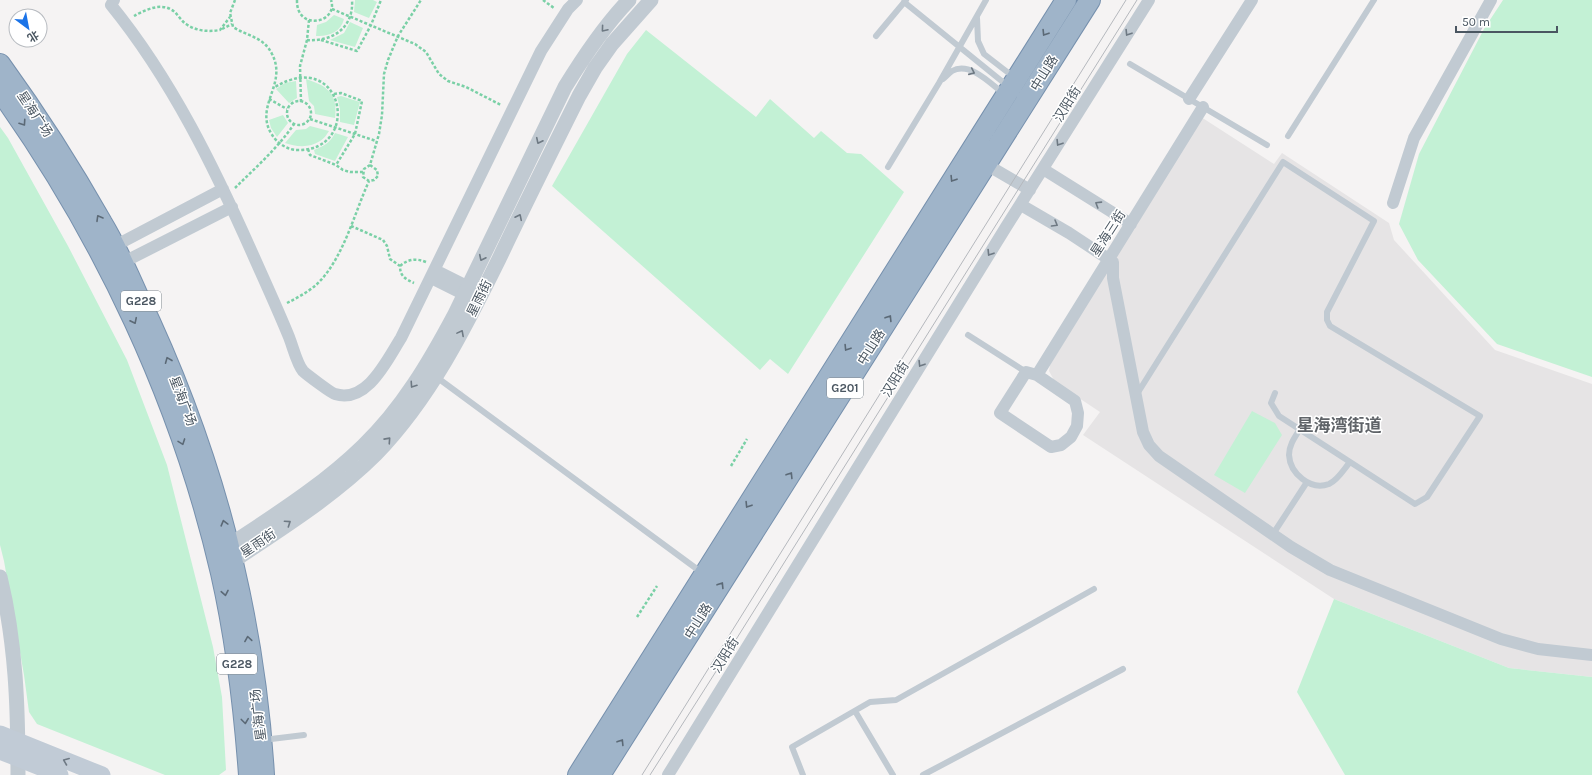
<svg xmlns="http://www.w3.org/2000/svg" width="1592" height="775" font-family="Karla,'Noto Sans SC',sans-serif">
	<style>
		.education { fill: #e6e4e5 }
		.green { fill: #c3f1d5 }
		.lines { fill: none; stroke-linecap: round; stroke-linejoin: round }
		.trunk-casing { stroke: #7690ad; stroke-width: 22 }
		.path { stroke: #7ad0a6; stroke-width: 2.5; stroke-dasharray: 3 2; stroke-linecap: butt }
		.service { stroke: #c1cad2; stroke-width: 6 }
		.minor { stroke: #c1cad2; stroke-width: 12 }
		.tertiary { stroke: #c1cad2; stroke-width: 15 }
		.secondary { stroke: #c1cbd6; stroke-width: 17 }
		.trunk { stroke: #9fb4c9; stroke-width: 20 }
		.tram { stroke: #b5b8bd; stroke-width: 1 }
		.oneway { stroke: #6e7983 }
		.oneway2 { stroke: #5b6976 }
		.oneway3 { stroke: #6e7984 }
		.labels { text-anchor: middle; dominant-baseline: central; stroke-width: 3; stroke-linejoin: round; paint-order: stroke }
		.shield { fill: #fff; stroke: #808990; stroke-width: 1 }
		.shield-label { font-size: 12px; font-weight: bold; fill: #4a5661 }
		.street-label { font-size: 13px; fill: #4a5661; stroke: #fff }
		.district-label { font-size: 17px; font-weight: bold; fill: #5f6368; stroke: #fff }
	</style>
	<rect width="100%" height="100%" fill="#f5f3f3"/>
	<path class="education" d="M1201 117 1274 164 1282 153 1389 223 1394 240 1495 350 1592 384V677L1509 668 1334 599 1083 435 1100 412 1055 382 1049 371 1050 365Z"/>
	<path class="green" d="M355 0H373L377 2 369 18 354 12Z
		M1503 0H1592V377L1497 344 1418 260 1399 224 1419 154 1484 29Z
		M334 15 344 19C341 32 328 37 316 36L317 25 326 22Z
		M350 22 363 28 355 47 330 40 344 33Z
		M646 30 756 117 770 99 814 138 821 131 847 153 861 154 904 192 788 374 770 359 760 370 552 186 627 54Z
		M306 79C328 86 338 94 335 118L315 114 314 106 309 101Z
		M296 81 297 98 289 103 276 89 285 83Z
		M341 96 360 102 354 125 340 122V109L337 97Z
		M283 115 288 123 277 137 271 128 269 120Z
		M310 126 329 131C327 134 324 139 320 141 310 148 296 147 285 143L296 130 306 129Z
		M0 127 8 138 68 246 127 360 167 465 213 647 222 697 226 770 219 775H165L37 724 29 712 24 675 4 561 0 545Z
		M335 133 348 137 335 161 315 154 314 150C324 146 330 143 335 133Z
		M1252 411 1275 423 1282 435 1245 493 1214 475Z
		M1334 599 1509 668 1592 677V775H1345L1297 692Z"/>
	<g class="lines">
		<g class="trunk-casing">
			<path id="trunk" d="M0 64C37 115 71 168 102 223 116 246 127 271 138 296 211 448 254 606 264 775
				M0 91C103 235 181 400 221 573 236 639 244 707 249 775
				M578 775 1066 0
				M600 775 1090 0"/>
		</g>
		<path class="path" d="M235 0 230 13 233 27C247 36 264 37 272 54 289 86 249 109 276 140 281 145 289 150 297 150 363 152 344 46 275 87
			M297 0C296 32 339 23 331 0
			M543 0 554 8
			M332 9 415 44 426 52 439 74 448 81 466 87 501 105
			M134 16C143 11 159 3 170 9 177 12 180 20 186 24 196 31 208 32 220 30L230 17
			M309 20 307 40C332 42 354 28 352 0
			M222 29 232 24
			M321 40 357 51 371 25 381 0
			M334 94 341 93 362 101 355 134 336 165
			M269 99 287 109
			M287 113a12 12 0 1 1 24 0a12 12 0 1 1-24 0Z
			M301 102 300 66 307 40
			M310 119 376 141
			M308 149 310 155 336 165 343 170 350 172H364
			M370 165 377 170 378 176 374 180 369 181 363 177 364 169 370 165 379 134 382 115 384 74 388 60 398 36 421 0
			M235 188C255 168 278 148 294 124
			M351 226 383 240 387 246 390 259 400 266C400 276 405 279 414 283
			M400 266C408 259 416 258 426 262
			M287 303C297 298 308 292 316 285 343 260 354 214 369 181
			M731 466 747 439
			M637 617 657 586"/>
		<path class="service" d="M904 2 1009 87
			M977 18 978 41 984 54 1015 78
			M876 36 906 0
			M1130 64 1267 145
			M943 79C946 77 949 73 952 71 970 61 991 84 1004 94
			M1288 136 1374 0
			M888 167 939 83 986 0
			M968 335 1026 372
			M435 376 701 572
			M1137 394 1283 162 1374 221 1327 312V320L1330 326 1480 416 1427 497 1415 504 1279 416 1271 403 1275 393
			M1300 429C1295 437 1289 445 1289 455 1290 473 1310 491 1329 484 1338 480 1344 469 1350 462
			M1273 534 1307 482
			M855 711 893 775
			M263 740 304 735
			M803 775 792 747 870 702 896 700 1094 589
			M923 775 1123 669"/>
		<path class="minor" d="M114 0 111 5C172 80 215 169 254 257 266 284 278 310 289 337 293 347 297 364 303 371 306 374 331 393 335 394 367 404 387 360 401 338L541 51 568 9 577 0
			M1189 99 1252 0
			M982 162 1030 190
			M1043 169 1131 224
			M1393 203 1414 138 1491 0
			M1021 205 1069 233 1113 262V278L1143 432 1149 445 1159 456 1291 547 1330 570 1501 639 1538 649 1592 655
			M109 249 223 189
			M118 265 232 207
			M435 270 475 290
			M431 278 471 298
			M1026 372 1037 375 1075 401 1078 413 1077 426 1071 437 1061 445 1051 447 1000 413Z
			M1037 375 1203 107
			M668 775 1006 227 1149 0"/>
		<path class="tertiary" d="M221 551C270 518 321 487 363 446 402 409 430 361 455 314L565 87C584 56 604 26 629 0
			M223 557 233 561C282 528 334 496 376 454 430 398 465 328 499 259 525 204 552 150 579 96L595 68 612 44 651 0
			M0 577C16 643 18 707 18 775"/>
		<path class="secondary" d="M0 734 102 775
			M0 751 60 775"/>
		<use href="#trunk" class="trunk"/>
		<path class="tram" d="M642 775 1126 0
			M650 775 715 673 1137 0"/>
	</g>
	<defs><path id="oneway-chevron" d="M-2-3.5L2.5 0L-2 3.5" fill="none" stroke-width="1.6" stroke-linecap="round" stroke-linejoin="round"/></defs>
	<g class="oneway">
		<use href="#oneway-chevron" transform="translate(604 29) rotate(130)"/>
		<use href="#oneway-chevron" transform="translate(1128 33) rotate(122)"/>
		<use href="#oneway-chevron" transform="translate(972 72) rotate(24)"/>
		<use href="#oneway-chevron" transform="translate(539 141) rotate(116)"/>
		<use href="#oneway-chevron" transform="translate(1059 143) rotate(122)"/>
		<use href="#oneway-chevron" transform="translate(1098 204) rotate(-148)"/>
		<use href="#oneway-chevron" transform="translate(519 217) rotate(-64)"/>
		<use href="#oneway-chevron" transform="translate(1055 224) rotate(30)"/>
		<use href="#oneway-chevron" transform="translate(990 253) rotate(122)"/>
		<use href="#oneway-chevron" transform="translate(482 258) rotate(116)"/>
		<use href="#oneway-chevron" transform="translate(461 333) rotate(-62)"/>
		<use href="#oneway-chevron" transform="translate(921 364) rotate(122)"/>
		<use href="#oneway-chevron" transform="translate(413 385) rotate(124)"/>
		<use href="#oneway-chevron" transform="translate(388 440) rotate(-48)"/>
		<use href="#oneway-chevron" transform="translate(288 523) rotate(-34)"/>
	</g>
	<g class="oneway2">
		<use href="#oneway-chevron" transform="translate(1045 33) rotate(122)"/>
		<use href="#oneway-chevron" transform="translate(23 123) rotate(56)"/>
		<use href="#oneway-chevron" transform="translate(953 179) rotate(122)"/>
		<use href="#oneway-chevron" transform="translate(99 218) rotate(-120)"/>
		<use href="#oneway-chevron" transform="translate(889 318) rotate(-58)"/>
		<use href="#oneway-chevron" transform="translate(134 321) rotate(64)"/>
		<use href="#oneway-chevron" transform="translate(847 348) rotate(122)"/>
		<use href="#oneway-chevron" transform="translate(168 360) rotate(-112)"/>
		<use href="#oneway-chevron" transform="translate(182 442) rotate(70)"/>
		<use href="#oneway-chevron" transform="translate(790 475) rotate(-58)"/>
		<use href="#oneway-chevron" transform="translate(748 505) rotate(122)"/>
		<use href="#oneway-chevron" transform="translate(224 523) rotate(-105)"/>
		<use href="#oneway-chevron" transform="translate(721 585) rotate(-58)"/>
		<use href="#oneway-chevron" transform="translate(225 593) rotate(79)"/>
		<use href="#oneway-chevron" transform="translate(248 639) rotate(-99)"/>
		<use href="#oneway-chevron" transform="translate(245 721) rotate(83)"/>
		<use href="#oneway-chevron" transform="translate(621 742) rotate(-58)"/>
	</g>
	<use class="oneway3" href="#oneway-chevron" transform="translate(66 761) rotate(-158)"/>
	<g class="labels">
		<g class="shield">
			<rect x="121" y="291" width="40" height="20" rx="3"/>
			<rect x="827" y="378" width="36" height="20" rx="3"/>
			<rect x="217" y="654" width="40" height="20" rx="3"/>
		</g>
		<g class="shield-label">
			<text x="141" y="301">G228</text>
			<text x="845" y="388">G201</text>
			<text x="237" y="664">G228</text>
		</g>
		<g class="street-label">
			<text transform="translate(1044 73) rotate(-58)">中山路</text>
			<text transform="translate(1067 104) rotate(-58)">汉阳街</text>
			<text transform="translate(35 114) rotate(56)">星海广场</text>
			<text transform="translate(1108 233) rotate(-57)">星海三街</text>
			<text transform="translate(479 298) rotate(-64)">星雨街</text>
			<text transform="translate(871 347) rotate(-58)">中山路</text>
			<text transform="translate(895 379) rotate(-58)">汉阳街</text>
			<text transform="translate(183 401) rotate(69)">星海广场</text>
			<text transform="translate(258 543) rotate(-34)">星雨街</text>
			<text transform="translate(698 621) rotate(-58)">中山路</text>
			<text transform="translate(725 655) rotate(-58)">汉阳街</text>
			<text transform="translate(258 715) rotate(-97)">星海广场</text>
		</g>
		<g class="district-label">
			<text x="1339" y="425">星海湾街道</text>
		</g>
	</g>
	<g transform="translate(28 28) rotate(148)"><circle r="19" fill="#ffffff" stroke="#b7bbc0"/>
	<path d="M0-3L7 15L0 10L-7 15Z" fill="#1a73e8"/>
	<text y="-6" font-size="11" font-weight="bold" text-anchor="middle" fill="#4a5661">北</text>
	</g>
	<path d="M1456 26v6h101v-6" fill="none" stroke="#4a5661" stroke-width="2"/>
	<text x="1462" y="26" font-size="12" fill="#4a5661" stroke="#ffffff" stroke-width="3" paint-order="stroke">50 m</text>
</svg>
